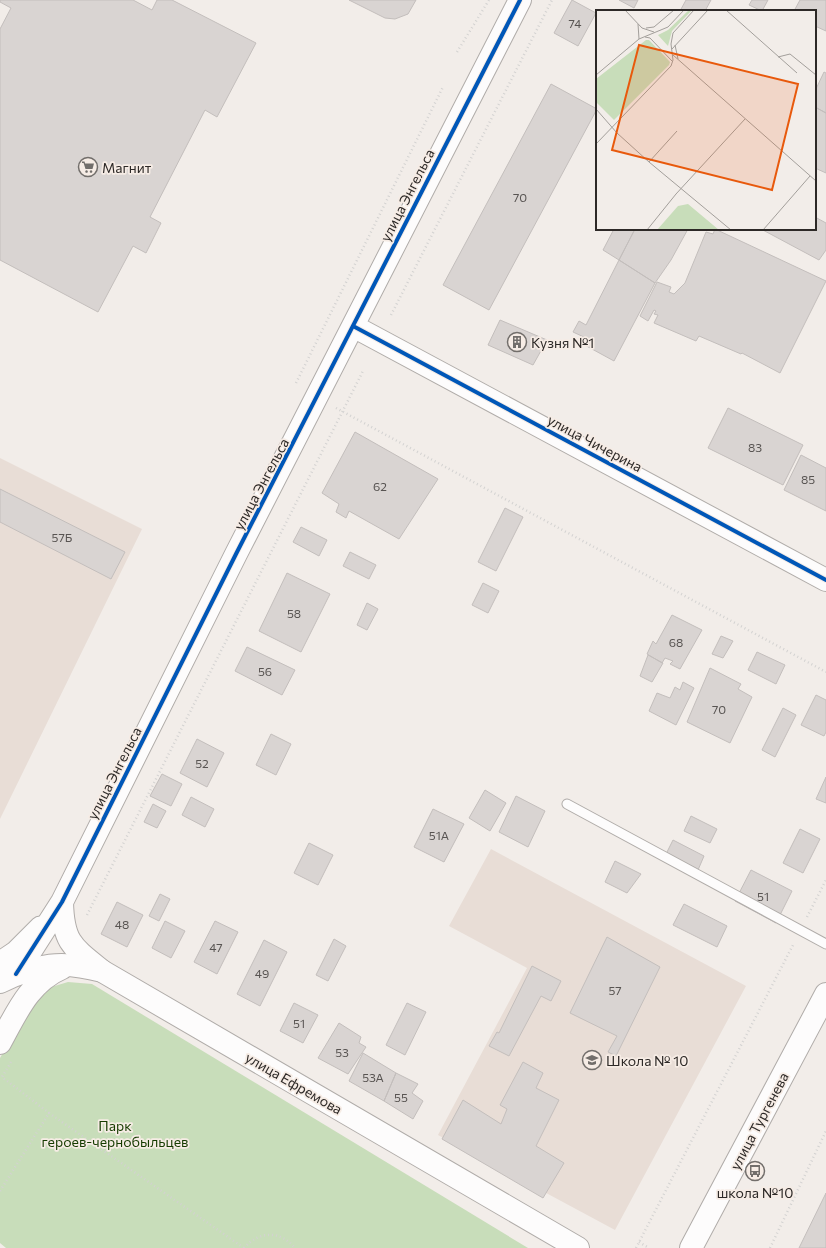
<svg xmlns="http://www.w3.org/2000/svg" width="826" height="1248" font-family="Commissioner,sans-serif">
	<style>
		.built { fill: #e8ddd6 }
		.green { fill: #c8ddba }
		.building { fill: #d9d4d2; stroke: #c3bebc }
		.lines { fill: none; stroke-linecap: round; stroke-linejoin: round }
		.lane-casing { stroke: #b0aca9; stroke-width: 11 }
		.street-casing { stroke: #b0aca9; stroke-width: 21 }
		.secondary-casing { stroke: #b0aca9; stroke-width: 24 }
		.primary-casing { stroke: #b0aca9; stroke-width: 24 }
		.path { stroke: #d3d2d1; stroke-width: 2.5; stroke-dasharray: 1 3; stroke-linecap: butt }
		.lane { stroke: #fdfcfc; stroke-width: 9 }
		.street { stroke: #fdfcfc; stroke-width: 19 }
		.secondary { stroke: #fdfcfc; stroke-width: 22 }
		.primary { stroke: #fdfcfc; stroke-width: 22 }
		.cycleway-casing { stroke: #f6ece5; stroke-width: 6 }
		.cycleway { stroke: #0057b8; stroke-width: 4 }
		.labels { text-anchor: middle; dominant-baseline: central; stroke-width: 3.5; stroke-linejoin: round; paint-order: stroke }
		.number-label { font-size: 12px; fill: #585452 }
		.poi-label { font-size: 14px; fill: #2d2927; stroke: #f6ece5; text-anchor: start }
		.street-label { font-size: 14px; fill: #2d2927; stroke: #f6ece5 }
		.park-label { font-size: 14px; fill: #163c00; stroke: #f6ece5 }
		.inset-road { fill: none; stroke: #a39f9b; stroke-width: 1 }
		.view { fill: #e8590c; fill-opacity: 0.15; stroke: #e8590c; stroke-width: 2 }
		.inset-edge { fill: none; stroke: #2d2927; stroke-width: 2 }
	</style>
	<rect width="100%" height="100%" fill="#f2ede9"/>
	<path class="built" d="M0 458 142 529 0 819Z
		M491 849 746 986 615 1230 438 1135 527 968 449 926Z"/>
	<path class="green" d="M68 982 92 984 528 1248H6L0 1243V1058L29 1006 48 988Z"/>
	<path class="building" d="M0 0H133L152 10 157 0H172L256 43 217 117 205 110 150 217 161 223 146 253 133 246 98 312 0 260V29L11 8 0 2Z
		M349 0H416L408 14 395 19 385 18Z
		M572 0 596 13 578 46 554 33Z
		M619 0H638L634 8Z
		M686 0H711L705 11H680Z
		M752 0H768L762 11 749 5Z
		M800 0H826V31L815 26V11H794Z
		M824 72 826 73V113L815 107V91Z
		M551 84 597 109 489 310 443 285Z
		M815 107 826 113V173L815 168Z
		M815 217 826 223V250L819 260 761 229H815Z
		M614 229H635L619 260 603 250Z
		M635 229H688L671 260 655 283 619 260Z
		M715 229 826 281 780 373 742 353 741 354 699 336 696 341 654 323 658 315 654 314 656 311 654 310 648 321 640 316 657 282 671 287 669 292 674 294 685 283 706 232 713 234Z
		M619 260 655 283 614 361 581 343 586 338 573 332 579 321 586 325Z
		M500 320 547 340 533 365 488 345Z
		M728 408 803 445 783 485 708 448Z
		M355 432 438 479 399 539 349 511 346 518 336 512 339 504 322 493Z
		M801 455 826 468V511L784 490Z
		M0 489 125 552 111 579 0 522Z
		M505 508 523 517 496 571 478 562Z
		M301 527 327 540 319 556 293 542Z
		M350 552 376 565 369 579 343 566Z
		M287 573 330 594 301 652 259 631Z
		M483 583 499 591 488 613 472 605Z
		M367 603 378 609 367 630 357 625Z
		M672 615 702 630 680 669 670 664 673 661 665 658 662 663 647 654 653 641 656 644Z
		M721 636 733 641 723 658 712 654Z
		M247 647 295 670 282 695 235 671Z
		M757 652 785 665 776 684 748 670Z
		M648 655 663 663 652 682 640 676Z
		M710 668 741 684 738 689 752 697 730 743 687 722Z
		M683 682 694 688 676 725 649 711 657 693 670 698 675 687 680 690Z
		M816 695 826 700V732L824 736 801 725Z
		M783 708 796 715 775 757 762 750Z
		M271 734 291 744 276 775 256 765Z
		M197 739 224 753 207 787 180 773Z
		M162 774 182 784 171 806 150 796Z
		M826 777V803L816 799Z
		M485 790 506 803 490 831 469 818Z
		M516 796 545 811 528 847 499 832Z
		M191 797 214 809 205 827 182 815Z
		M153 804 166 811 157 828 144 822Z
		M433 809 464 824 444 862 414 847Z
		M691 816 717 829 710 843 684 831Z
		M800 829 820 839 803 873 783 863Z
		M673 840 704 856 698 870 666 854Z
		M309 843 333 855 318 885 294 873Z
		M615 861 641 874 627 893 605 882Z
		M751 870 792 891 776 923 735 901Z
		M160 894 170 899 159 921 149 916Z
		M117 902 143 915 127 947 101 934Z
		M684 904 727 926 717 947 673 925Z
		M165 921 185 931 171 958 152 948Z
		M215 921 238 932 217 974 194 962Z
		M607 937 660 967 616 1056 608 1052 617 1036 570 1013Z
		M334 939 346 946 328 981 316 975Z
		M264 940 287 952 260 1006 237 994Z
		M532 966 561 981 551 1001 541 996 509 1056 489 1046 497 1032 499 1033Z
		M294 1003 318 1015 303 1043 280 1031Z
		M407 1003 426 1012 405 1055 386 1045Z
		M339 1023 361 1037 359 1043 366 1047 348 1074 318 1058Z
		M363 1053 396 1073 384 1101 349 1081Z
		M523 1062 543 1073 536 1088 559 1100 536 1146 564 1163 543 1198 442 1139 463 1100 501 1124 507 1109 500 1105Z
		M396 1073 418 1084 412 1093 423 1101 413 1119 384 1101Z
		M826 1193V1248H799Z"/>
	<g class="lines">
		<g class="lane-casing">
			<path id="lane" d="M567 804 826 944"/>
		</g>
		<g class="street-casing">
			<path id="street" d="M0 961 15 951 40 926"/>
		</g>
		<g class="secondary-casing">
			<path id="secondary" d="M353 326 826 580
				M62 902C63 942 72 947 102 971
				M16 974 62 902 236 554 520 0"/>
		</g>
		<g class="primary-casing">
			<path id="primary" d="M0 982C37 964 62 960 102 971L578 1248
				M0 1043C16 1014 29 982 62 968
				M691 1248 826 994"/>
		</g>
		<path class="path" d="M457 52 489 0
			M391 315 552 0
			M296 383 443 87
			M336 408 826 672
			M87 915 363 371
			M807 917 826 880
			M11 1062 2 1077 49 1113
			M0 1191 49 1113 244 1248
			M639 1242 649 1248
			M244 1248C259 1231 280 1230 295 1248
			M636 1248 793 945
			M770 1248 826 1131"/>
		<use href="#lane" class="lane"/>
		<use href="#street" class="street"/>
		<use href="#secondary" class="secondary"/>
		<use href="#primary" class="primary"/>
		<g class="cycleway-casing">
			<path id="cycleway" d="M353 326 826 580
				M16 974 62 902 236 554 520 0"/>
		</g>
		<use href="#cycleway" class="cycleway"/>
	</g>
	<defs>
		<g id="supermarket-ring" transform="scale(1)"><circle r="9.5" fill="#f6ece5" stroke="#726e6b" stroke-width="1.5"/><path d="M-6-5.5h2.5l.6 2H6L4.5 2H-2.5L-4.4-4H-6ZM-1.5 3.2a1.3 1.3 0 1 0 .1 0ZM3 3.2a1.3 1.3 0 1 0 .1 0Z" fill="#726e6b"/></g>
		<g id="building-ring" transform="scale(1)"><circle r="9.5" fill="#f6ece5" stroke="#726e6b" stroke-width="1.5"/><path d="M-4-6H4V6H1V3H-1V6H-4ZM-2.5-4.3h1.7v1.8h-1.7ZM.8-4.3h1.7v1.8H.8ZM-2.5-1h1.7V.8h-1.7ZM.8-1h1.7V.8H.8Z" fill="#726e6b"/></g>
		<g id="school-ring" transform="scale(1)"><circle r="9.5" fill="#f6ece5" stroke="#726e6b" stroke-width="1.5"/><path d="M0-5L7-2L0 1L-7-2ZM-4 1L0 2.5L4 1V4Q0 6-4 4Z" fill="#726e6b"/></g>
		<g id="bus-ring" transform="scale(1)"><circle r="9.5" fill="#f6ece5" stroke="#726e6b" stroke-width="1.5"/><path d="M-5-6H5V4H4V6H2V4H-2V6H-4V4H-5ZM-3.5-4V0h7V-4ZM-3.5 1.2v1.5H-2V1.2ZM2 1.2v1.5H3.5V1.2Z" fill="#726e6b"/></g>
	</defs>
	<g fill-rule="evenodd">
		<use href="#supermarket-ring" x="88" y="167"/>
		<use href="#building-ring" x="517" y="342"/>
		<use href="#school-ring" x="592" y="1060"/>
		<use href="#bus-ring" x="755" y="1171"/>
	</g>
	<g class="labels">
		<g class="number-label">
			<text x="575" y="23">74</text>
			<text x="520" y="197">70</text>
			<text x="755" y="447">83</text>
			<text x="808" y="479">85</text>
			<text x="380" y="486">62</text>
			<text x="62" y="537">57Б</text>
			<text x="294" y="613">58</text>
			<text x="676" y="642">68</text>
			<text x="265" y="671">56</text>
			<text x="719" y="709">70</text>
			<text x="202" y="763">52</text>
			<text x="439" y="835">51А</text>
			<text x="763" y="896">51</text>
			<text x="122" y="924">48</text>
			<text x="216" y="947">47</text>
			<text x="262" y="973">49</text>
			<text x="615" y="990">57</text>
			<text x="299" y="1023">51</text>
			<text x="342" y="1052">53</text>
			<text x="373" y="1077">53А</text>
			<text x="401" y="1097">55</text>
		</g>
		<g class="poi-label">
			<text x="102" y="167">Магнит</text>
			<text x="531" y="342">Кузня №1</text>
			<text x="606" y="1060">Школа № 10</text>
			<text x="755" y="1192" text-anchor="middle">школа №10</text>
		</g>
		<g class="street-label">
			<text transform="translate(407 195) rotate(-63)">улица Энгельса</text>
			<text transform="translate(595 443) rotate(28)">улица Чичерина</text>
			<text transform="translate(261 484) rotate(-62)">улица Энгельса</text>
			<text transform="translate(114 773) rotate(-63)">улица Энгельса</text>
			<text transform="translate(294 1083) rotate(30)">улица Ефремова</text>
			<text transform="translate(759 1121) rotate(-62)">улица Тургенева</text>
		</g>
		<g class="park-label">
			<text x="115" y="1125">Парк<tspan x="115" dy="16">героев-чернобыльцев</tspan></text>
		</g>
	</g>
	<g transform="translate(596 10)">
		<rect width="220" height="220" fill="#f2ede9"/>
		<path d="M93 0H96L76 21 72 36 62 25 72 20ZM50 30H53L74 52 73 55 18 110 0 92V69ZM92 194 123 220H61L82 196Z" fill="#c8ddba"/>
		<path class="inset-road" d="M29 0 46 18 58 22M130 0 201 63M42 14 43 29M50 18 58 17 78 0M49 27 54 28 76 51M79 35 82 49M76 39 112 0M77 45 220 171M182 47 194 44 220 65M0 65 43 29 72 17 88 0M0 99 21 123 53 152 135 220M0 134 75 56 77 50 75 34 77 23 98 0M53 152 81 121M51 220 80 184 149 109M167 220 214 166"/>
		<path class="view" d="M43 35 202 74 176 180 16 140Z"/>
		<rect width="220" height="220" class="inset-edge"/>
	</g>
</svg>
